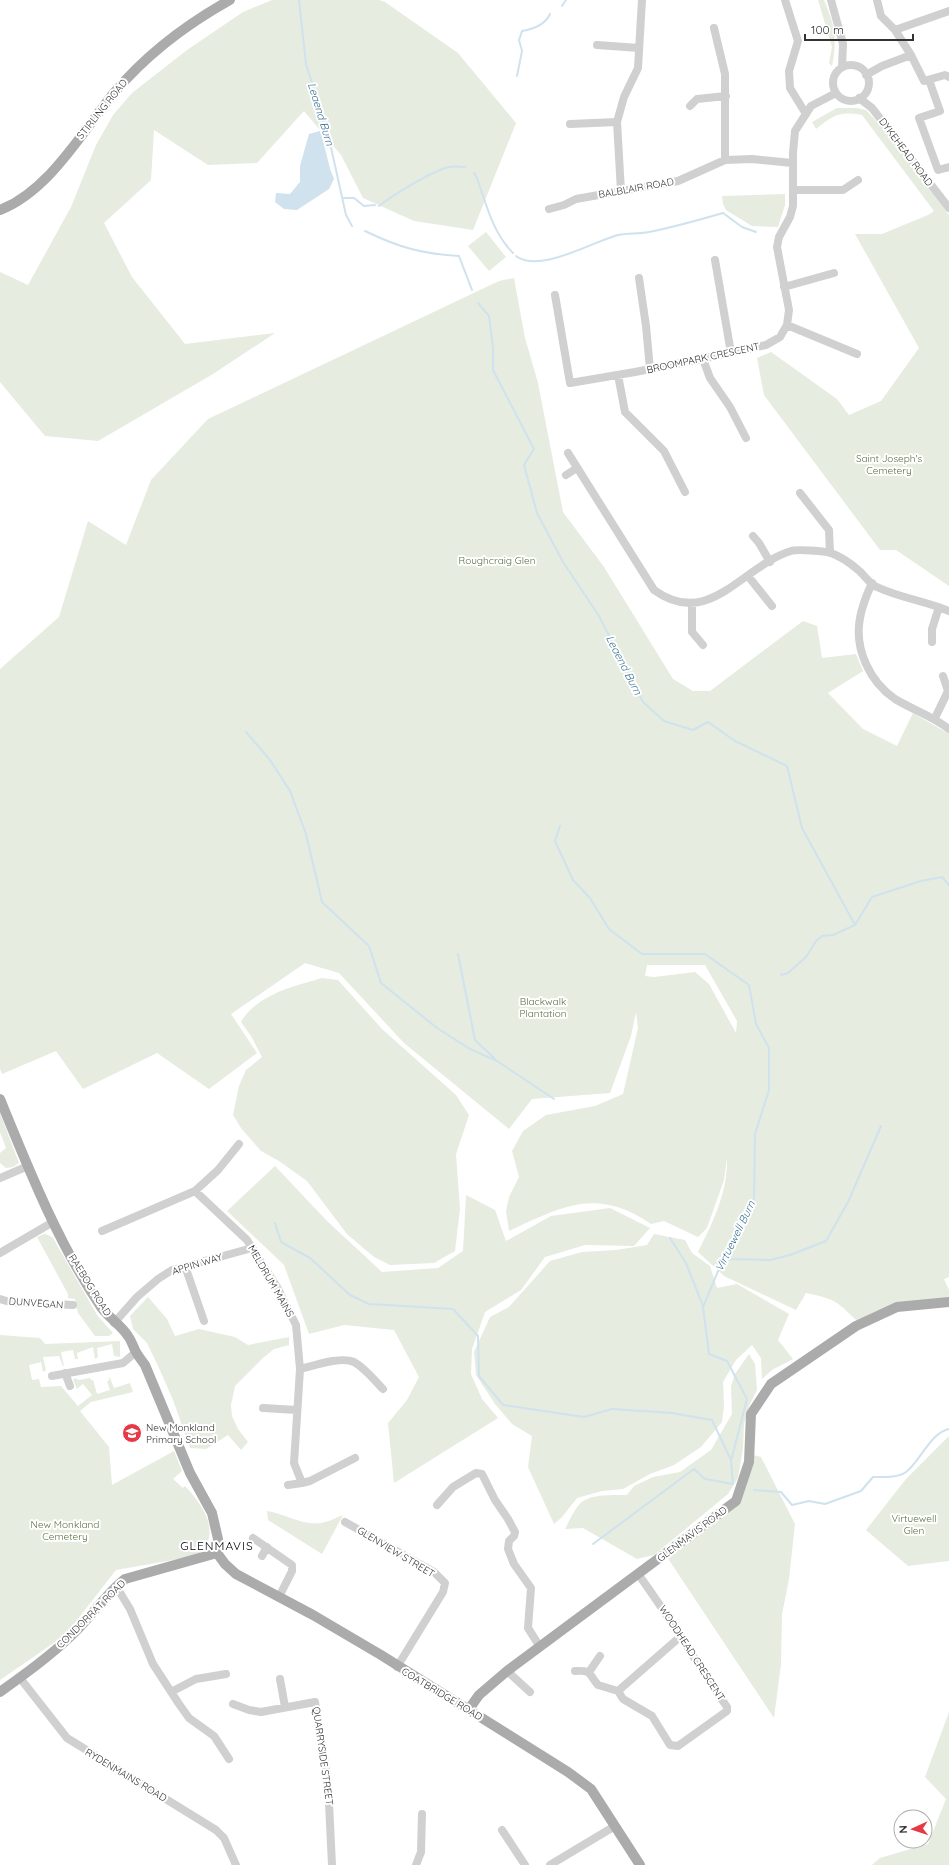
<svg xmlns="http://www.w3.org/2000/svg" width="949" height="1865" font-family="Quicksand,sans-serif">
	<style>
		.green { fill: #e6ecdf; fill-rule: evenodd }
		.water { fill: #cfe2ee }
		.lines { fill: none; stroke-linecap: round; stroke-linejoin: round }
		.stream { stroke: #cfe2ee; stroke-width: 2 }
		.minor { stroke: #d0d0d0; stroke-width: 8 }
		.major { stroke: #ababab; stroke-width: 10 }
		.labels { text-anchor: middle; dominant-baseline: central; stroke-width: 4; stroke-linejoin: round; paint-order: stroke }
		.street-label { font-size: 10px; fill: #333; stroke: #fff }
		.park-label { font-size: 10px; fill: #56703f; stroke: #fff }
		.poi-label { font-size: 10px; fill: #333; stroke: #fff; text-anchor: start }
		.water-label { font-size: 11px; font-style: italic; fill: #3f7597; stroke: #fff }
		.quarter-label { font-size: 12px; letter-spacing: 1px; fill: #000; stroke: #fff }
	</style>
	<rect width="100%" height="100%" fill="#fff"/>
	<path class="green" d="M272 0H379L385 2 458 53 516 123 473 230 414 221 363 198 341 155 304 111 257 163 208 165 154 130 151 180 104 223 132 277 185 344 275 333 213 374 98 441 45 436 0 382V272L28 285 71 207 96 145 113 115 132 93 187 50 243 12Z
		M818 0H824C835 25 837 40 832 66L829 63 832 47Z
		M837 108H856L866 110 890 136 949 215V586L896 550H880L764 395 757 358 771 352 837 399 849 415 881 401 919 348 855 234H882L928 215 934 211 862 115C839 111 834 115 816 129L812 122Z
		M785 194V205L778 227 752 226 726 210 723 204 722 196Z
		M486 232 506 257 489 271 468 246Z
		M514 278 525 338 538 383 563 512 604 567 673 679 693 691H710L803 621 817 626 822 658 856 654 863 671 828 693 863 729 897 746 913 713 949 734V1277L944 1279 949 1290V1299L857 1321C836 1300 834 1299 806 1293L796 1310 724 1276 698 1252C713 1222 728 1192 727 1158L724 1180 707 1228 698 1237 664 1221 651 1224C597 1187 563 1206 509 1231L506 1211 509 1197 519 1177 512 1151 523 1131 546 1115 595 1106 623 1094 638 1028 636 1012 631 1036 610 1093 532 1099 509 1129 404 1043 339 973 305 963 231 1014 257 1053 209 1089 157 1053 83 1089 56 1051 2 1074 0 1069V669L59 617 88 521 126 545 151 480 208 419 499 281ZM647 965H705L737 1021 736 1033 709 984 695 972 654 977 645 976Z
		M322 978 338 980 382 1029 456 1095 469 1115 456 1154 460 1209 455 1251 434 1263 390 1265 374 1257 347 1234 307 1181 279 1161 261 1151 241 1128 233 1115 239 1086 246 1070 262 1057 251 1036 241 1022C256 995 294 986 322 978Z
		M0 1113 19 1163 13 1167 6 1168 0 1163V1153L6 1148 0 1132Z
		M275 1166 327 1221 382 1272 438 1268 463 1251 466 1195 495 1210 506 1241 551 1216 610 1208 650 1228 634 1246 585 1245 545 1257 521 1290 485 1312 472 1349 471 1374 482 1399 498 1418 394 1483 388 1423 407 1400 419 1377 394 1330 344 1325 309 1334 284 1265 227 1211Z
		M44 1234 48 1235 53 1238 97 1315 113 1333 109 1336H95L78 1313 75 1299 68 1298V1294L37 1237Z
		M654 1234 685 1240 692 1253 710 1266 717 1288 737 1284 789 1314 778 1340 793 1359 772 1370 762 1379 761 1358 752 1345 736 1360 723 1382 724 1406 722 1422 701 1447 674 1465 650 1474 623 1489 602 1491 577 1498 562 1517 554 1524 528 1467 532 1436 512 1424 495 1404 476 1375 474 1352 490 1317 509 1307 550 1261 582 1252 616 1250 647 1245Z
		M148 1297 167 1319 175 1336 199 1329 235 1337 248 1345 289 1337V1345L274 1349 263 1358 235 1386 231 1405 232 1416 238 1429 248 1442 241 1450 228 1435 206 1449 190 1448 173 1400 159 1368 147 1343 133 1329 130 1316Z
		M0 1335 40 1338 45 1344 120 1341V1357L114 1356 112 1344 97 1348 98 1357 95 1359 93 1347 77 1353 78 1359H75L73 1350 61 1352 64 1366H63L59 1356 43 1357 46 1370 43 1372 41 1362 29 1365 32 1380 39 1379 41 1387 61 1386 78 1406 92 1395 83 1384 77 1389 73 1380 75 1378 79 1380 90 1378 91 1380H93L97 1394 110 1390 107 1381H109V1378H110L114 1388 130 1383 133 1392 91 1402 80 1411 109 1447 112 1485 174 1451 182 1471 173 1479 183 1488 185 1486C203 1505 224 1535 196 1556L116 1570 70 1629 55 1642 0 1680Z
		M749 1354 755 1364 757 1390 749 1406 744 1424 743 1448 738 1478 728 1494 654 1555 637 1559 583 1528 565 1529C570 1520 576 1504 585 1500 596 1494 614 1495 627 1495L634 1486 653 1477 680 1472 711 1450 732 1414 731 1386 735 1374Z
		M949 1436V1561L908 1566 866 1530 906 1479Z
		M753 1455 761 1457 795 1524 789 1579 782 1614 781 1664 774 1718 667 1557 735 1507Z
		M267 1511C286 1514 307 1528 325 1522 331 1521 337 1517 343 1515L322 1554 268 1520Z
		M949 1712V1865H872L880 1858 928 1844 946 1799 925 1777Z"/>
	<path class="water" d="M320 131C326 147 327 163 334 179L329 189 297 210 284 209 275 202 276 193 290 194 300 182V166L309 134Z"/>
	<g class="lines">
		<path class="stream" d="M299 0 306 64 328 134 346 215 352 226
			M562 6 566 0
			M517 76 522 51 519 40 522 31C534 29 545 25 550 14
			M474 173 477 178C486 204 493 233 513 253
			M344 198H354L364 206 375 205
			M379 206C393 195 432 171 449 167 454 166 460 167 465 167
			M365 231C398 247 422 254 459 256L472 290
			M516 256C539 274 594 241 618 235 628 233 639 234 649 232 674 227 699 220 723 213L742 227 756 232
			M478 303 489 316 493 348V370L534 449 524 465 537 513 563 562 599 616 643 702 664 721 693 730 708 722 735 741 787 766 802 828 855 925 872 897 921 881 942 877 949 885
			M246 732 270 760 290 791 306 834 322 902 369 946 381 983 437 1028 470 1049 497 1061 554 1099
			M560 826 555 841 573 880 590 898 609 929 642 954H705L749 985 756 1024 769 1048V1090L755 1134 754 1198 734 1233 703 1307 709 1354 727 1361 747 1399 731 1461 733 1484 705 1479 694 1469 593 1544
			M458 954 475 1040 495 1059
			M781 975 788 973 806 957 816 941 822 936 833 935 855 925
			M275 1223 281 1242 310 1258 350 1295 369 1304 453 1309 478 1336 479 1376 503 1405 584 1417 612 1409 672 1413 712 1420 731 1460
			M670 1238 686 1263 703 1306
			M724 1259 770 1260 790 1255 826 1241 848 1202 881 1126
			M754 1490 781 1492 792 1505 809 1501 825 1504 861 1491 873 1477C883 1477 898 1478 906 1472 920 1462 930 1433 949 1429"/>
		<path class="minor" d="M785 0 798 41 789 71 790 88 806 114
			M831 0 843 44 842 67
			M877 0 881 16 895 30 911 55 924 81 945 75 949 77
			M714 28 725 74V160
			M895 30 949 11
			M597 45 639 48
			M833 83a18 18 0 1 1 36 0a18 18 0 1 1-36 0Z
			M866 75 882 66 911 55
			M929 80 940 111 919 118 938 170 949 167
			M859 98 872 108 949 208
			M690 106 697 99 726 96
			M570 124 617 122
			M793 190H843L858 180
			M621 191 617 122 624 97 638 68 642 0
			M549 209 564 205 576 199 678 181 725 160 752 159 792 163
			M715 260 731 353
			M639 278 646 326 650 369
			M784 287 834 273
			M555 295 570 383 635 372 731 353 766 345 780 337 787 325 789 310 777 247 779 237 790 217 793 206V153L795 131 811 106 836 93
			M787 325 857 354
			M703 359 710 378 730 407 746 438
			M618 375 625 412 664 451 685 492
			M568 453 654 590C709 630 742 566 791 551 797 549 825 551 831 553 839 556 850 563 857 569 864 574 869 584 877 587 900 598 926 601 949 611
			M566 475 577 468
			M800 493 829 530 830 553
			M753 536 759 543 770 562
			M748 576 772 606
			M872 583C867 594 862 606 860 618 854 649 870 682 895 699 913 710 931 715 949 729
			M692 604V632L703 645
			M932 642V629L939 607
			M935 718 948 691 943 676
			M0 1178 28 1166
			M195 1191 247 1240 277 1287 296 1325 300 1369 294 1463 302 1483 310 1481 355 1458
			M102 1231 195 1191 218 1170 239 1144
			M0 1253 53 1222
			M185 1266 204 1321
			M0 1299 10 1302 73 1305
			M114 1323 137 1297 158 1279 172 1270 252 1248
			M300 1369C313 1366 341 1356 354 1362 365 1368 375 1381 383 1389
			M65 1373 70 1386
			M52 1376 123 1363 136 1352
			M263 1408 297 1410
			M288 1485 302 1483
			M437 1505 453 1487 476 1473 482 1474 495 1500 508 1519 515 1532 514 1536 509 1541 508 1549 514 1564 531 1588 528 1628 540 1647
			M345 1522 434 1572 445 1583 443 1592 397 1667
			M253 1538 292 1565V1571L279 1597
			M262 1556 267 1547
			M116 1586 130 1609 153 1664 179 1704 189 1718 214 1736 229 1759
			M507 1671 530 1692
			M575 1671C593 1670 588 1674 598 1685L618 1691
			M589 1672 600 1656
			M20 1678 67 1738 216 1830 224 1838 236 1865
			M280 1679 285 1707
			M618 1691 623 1699 652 1716 670 1745 678 1746 727 1711V1707C696 1663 670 1617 638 1574
			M618 1691 681 1636
			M171 1692 196 1679 226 1674
			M233 1704 249 1710 261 1712 315 1702 328 1782 332 1865
			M502 1830 525 1865
			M416 1865 421 1852 422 1814
			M550 1865 615 1826"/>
		<path class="major" d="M0 210C49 191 82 132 114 93 146 55 187 24 230 0
			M0 1099C29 1170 58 1243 101 1307 109 1318 121 1325 128 1336 132 1341 133 1347 136 1352 139 1357 142 1361 145 1365L190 1473 212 1513 218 1539 217 1553
			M217 1553 225 1564 236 1574 313 1615 381 1655 568 1772 591 1789 640 1865
			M0 1692C25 1674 50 1656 72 1635 91 1617 105 1595 125 1579L217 1553
			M469 1709 479 1695 507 1671 736 1501 749 1462 751 1414 771 1384 856 1326 897 1307 949 1302"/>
	</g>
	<defs>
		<g id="school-disc" transform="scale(1)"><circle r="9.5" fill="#e63946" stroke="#fff"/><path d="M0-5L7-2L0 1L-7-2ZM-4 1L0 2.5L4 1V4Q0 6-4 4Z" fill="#fff"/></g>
	</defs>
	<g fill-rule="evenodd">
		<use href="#school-disc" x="132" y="1433"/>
	</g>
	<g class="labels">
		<g class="street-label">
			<text transform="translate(102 109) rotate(-51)">STIRLING ROAD</text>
			<text transform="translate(906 152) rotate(53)">DYKEHEAD ROAD</text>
			<text transform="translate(636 188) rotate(-10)">BALBLAIR ROAD</text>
			<text transform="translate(703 358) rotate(-12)">BROOMPARK CRESCENT</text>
			<text transform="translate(197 1264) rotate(-17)">APPIN WAY</text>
			<text transform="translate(271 1281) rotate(60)">MELDRUM MAINS</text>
			<text transform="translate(90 1285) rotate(58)">RAEBOG ROAD</text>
			<text transform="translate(36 1303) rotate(4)">DUNVEGAN</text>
			<text transform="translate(692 1534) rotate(-37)">GLENMAVIS ROAD</text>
			<text transform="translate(396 1552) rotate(31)">GLENVIEW STREET</text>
			<text transform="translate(91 1614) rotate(-45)">CONDORRAT ROAD</text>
			<text transform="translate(692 1653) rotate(57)">WOODHEAD CRESCENT</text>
			<text transform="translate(442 1694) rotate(31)">COATBRIDGE ROAD</text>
			<text transform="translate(323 1756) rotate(82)">QUARRYSIDE STREET</text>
			<text transform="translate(126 1775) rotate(31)">RYDENMAINS ROAD</text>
		</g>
		<g class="park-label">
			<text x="889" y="458">Saint Joseph's<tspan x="889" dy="12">Cemetery</tspan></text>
			<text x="497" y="560">Roughcraig Glen</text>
			<text x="543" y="1001">Blackwalk<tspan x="543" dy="12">Plantation</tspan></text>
			<text x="914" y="1518">Virtuewell<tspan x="914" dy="12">Glen</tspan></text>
			<text x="65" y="1524">New Monkland<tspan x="65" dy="12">Cemetery</tspan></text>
		</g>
		<g class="poi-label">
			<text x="146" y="1427">New Monkland<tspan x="146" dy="12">Primary School</tspan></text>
		</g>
		<g class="water-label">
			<text transform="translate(321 114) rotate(73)">Leaend Burn</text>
			<text transform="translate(624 665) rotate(63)">Leaend Burn</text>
			<text transform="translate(735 1236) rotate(-64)">Virtuewell Burn</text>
		</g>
		<g class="quarter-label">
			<text x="217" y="1545">GLENMAVIS</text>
		</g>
	</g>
	<g transform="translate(913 1829) rotate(267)"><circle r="19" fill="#ffffff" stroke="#adadad"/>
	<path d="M0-3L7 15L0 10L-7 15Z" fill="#e63946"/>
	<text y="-6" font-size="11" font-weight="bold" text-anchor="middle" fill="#333333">N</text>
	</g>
	<path d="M805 34v6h108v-6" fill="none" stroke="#333333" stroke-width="2"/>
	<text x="811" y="34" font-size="12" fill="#333333" stroke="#ffffff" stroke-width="3" paint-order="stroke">100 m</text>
</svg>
